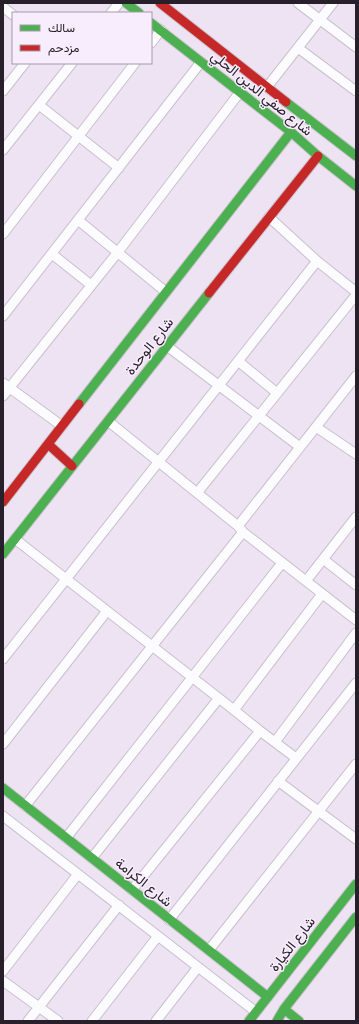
<svg xmlns="http://www.w3.org/2000/svg" width="359" height="1024" font-family="Ubuntu,Vazirmatn,sans-serif">
	<style>
		.lines { fill: none; stroke-linecap: round; stroke-linejoin: round }
		.street-casing { stroke: #c9c1cd; stroke-width: 11 }
		.fast-casing { stroke: #c9c1cd; stroke-width: 11 }
		.jam-casing { stroke: #c9c1cd; stroke-width: 11 }
		.street { stroke: #fcfbfd; stroke-width: 9 }
		.fast { stroke: #4caf50; stroke-width: 9 }
		.jam { stroke: #c62828; stroke-width: 9 }
		.labels { text-anchor: middle; dominant-baseline: central; stroke-width: 3; stroke-linejoin: round; paint-order: stroke }
		.street-label { font-size: 14px; fill: #27202a; stroke: #f8edfd }
	</style>
	<rect width="100%" height="100%" fill="#ede3f2"/>
	<g class="lines">
		<g class="street-casing">
			<path id="street" d="M298 3 356 47
				M3 7 13 15
				M111 13 119 3
				M151 43 161 30
				M298 48 356 91
				M267 87 333 3
				M3 91 25 63
				M39 105 119 168
				M3 150 72 63
				M269 217 317 261 356 292
				M78 220 166 292
				M3 234 135 63
				M52 254 91 285
				M3 316 201 62
				M167 346 300 447
				M238 361 277 393
				M3 383 62 426
				M3 396 118 252 240 92
				M108 421 238 526 243 532 356 620
				M316 427 356 454
				M197 493 356 295
				M238 526 356 376
				M15 539 234 710 260 731 296 758
				M323 559 356 585
				M306 581 356 517
				M3 659 317 261
				M234 710 322 594
				M275 742 356 633
				M3 744 107 611
				M278 781 356 839
				M25 806 243 532
				M3 816 256 1012
				M66 838 282 563
				M92 858 219 698
				M132 890 260 731
				M169 920 356 683
				M209 950 356 764
				M3 971 78 874
				M3 981 58 1021
				M28 1021 119 905
				M92 1021 158 936
				M156 1021 198 967"/>
		</g>
		<g class="fast-casing">
			<path id="fast" d="M126 3 139 13
				M151 23 291 132 318 156 356 186
				M286 102 356 156
				M79 404 291 132
				M3 554 209 293
				M3 788 268 997
				M284 1009 299 1021
				M249 1021 356 884
				M277 1021 284 1009 356 917"/>
		</g>
		<g class="jam-casing">
			<path id="jam" d="M160 3 286 102
				M209 293 318 156
				M48 444 72 466
				M3 502 79 404"/>
		</g>
		<use href="#street" class="street"/>
		<use href="#fast" class="fast"/>
		<use href="#jam" class="jam"/>
	</g>
	<g class="labels">
		<g class="street-label">
			<text transform="translate(262 93) rotate(39)">شارع صفي الدين الحلي</text>
			<text transform="translate(149 346) rotate(-52)">شارع الوحدة</text>
			<text transform="translate(144 882) rotate(39)">شارع الكرامة</text>
			<text transform="translate(292 944) rotate(-52)">شارع الكيارة</text>
		</g>
	</g>
	<rect width="359" height="1024" fill="none" stroke="#27202a" stroke-width="8"/>
	<rect x="12" y="12" width="140" height="52" fill="#f8edfd" stroke="#a49ba9"/>
	<rect x="20" y="25" width="20" height="6" fill="#4caf50" stroke="#a49ba9"/>
	<text x="48" y="32" font-size="12" fill="#27202a">سالك</text>
	<rect x="20" y="45" width="20" height="6" fill="#c62828" stroke="#a49ba9"/>
	<text x="48" y="52" font-size="12" fill="#27202a">مزدحم</text>
</svg>
